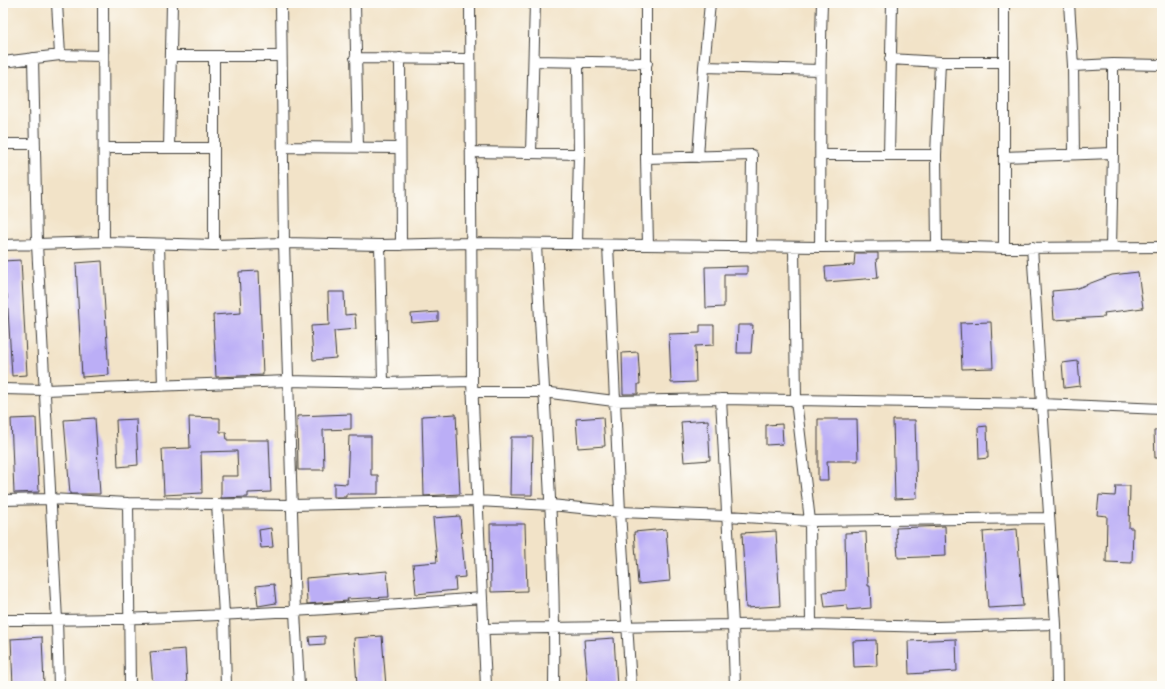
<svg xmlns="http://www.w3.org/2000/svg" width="1165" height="689" font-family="Caveat,sans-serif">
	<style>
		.building { fill: #bbaef6 }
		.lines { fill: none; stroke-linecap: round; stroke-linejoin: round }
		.minor-casing { stroke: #3c3a36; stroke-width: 12 }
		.minor { stroke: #fff; stroke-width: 10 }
	</style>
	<rect width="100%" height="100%" fill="#fdfcf7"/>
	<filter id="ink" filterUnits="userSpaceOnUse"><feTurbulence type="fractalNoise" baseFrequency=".025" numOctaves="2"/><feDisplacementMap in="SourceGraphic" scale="8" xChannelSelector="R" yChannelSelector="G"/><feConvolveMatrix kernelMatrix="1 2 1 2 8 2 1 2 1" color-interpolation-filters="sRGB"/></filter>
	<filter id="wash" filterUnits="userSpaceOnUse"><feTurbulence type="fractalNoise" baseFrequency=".012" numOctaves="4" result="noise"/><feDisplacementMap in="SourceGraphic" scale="16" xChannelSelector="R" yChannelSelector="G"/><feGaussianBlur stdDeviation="0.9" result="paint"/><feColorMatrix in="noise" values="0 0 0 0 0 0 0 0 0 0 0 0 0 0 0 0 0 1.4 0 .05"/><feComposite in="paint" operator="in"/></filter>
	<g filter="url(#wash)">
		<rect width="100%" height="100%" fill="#f2e3c8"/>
		<g id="blocks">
			<path class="building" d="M855 253H878V259H876L878 278 826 282 825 267 854 265Z
				M21 260 27 375 12 376 7 294 3 295V261Z
				M102 261 109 375 82 377 76 263Z
				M747 266V274H724V307L706 308 705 267Z
				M259 271 263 375 216 377 213 315 241 313 239 272Z
				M1138 272 1143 308 1104 313 1105 317 1054 320 1052 291 1075 289 1112 275Z
				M328 292H344L345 315 355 314 356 329 334 331 336 358 313 360 311 326 329 325Z
				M438 312V321L412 323 411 314Z
				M991 322 993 368 962 369 960 323Z
				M700 325H714V345L695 346 696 382 671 383 669 334 700 333Z
				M738 325H753L751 353H737Z
				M638 352 640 384H638V394H623L622 353Z
				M1078 361 1080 386 1064 388 1062 363Z
				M351 414V429L323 430 324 470H298L297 416Z
				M456 414 460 494 424 496 422 416Z
				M189 417 220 418V432H226L227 440H269L271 492 248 493V497L221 498V476H238L237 451 201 452 202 493 164 495 162 449 190 448Z
				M603 417 605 446 578 448 576 419Z
				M36 418 39 492 14 493 11 419Z
				M95 418 100 494H70L64 420Z
				M136 419 138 465 118 467 116 420Z
				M818 419H857L858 461H827L828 480H818Z
				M708 420 710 460 684 462 681 422Z
				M893 420H915L917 498 895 499Z
				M782 424 783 444 766 445V425Z
				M987 426 988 458 979 459 978 427Z
				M1162 430V458H1155L1154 431Z
				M349 436H371V475H378V494H346V497H334V483L347 484Z
				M511 437H533L532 495H510Z
				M1116 486H1130L1129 528H1133L1132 563 1106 562 1107 516 1097 515 1099 495 1115 496Z
				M460 516 465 577 455 578 456 590 416 594 413 564 437 562 433 518Z
				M490 524H525L527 591 491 592Z
				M945 526 946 556 898 558 896 528Z
				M271 528 273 547 261 548 259 530Z
				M666 529 670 581 638 584 634 532Z
				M1017 529 1023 606 988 608 983 532Z
				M776 531 780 606 746 608 742 533Z
				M866 532 868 586H870L871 608 847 610V605L825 607 823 592 846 590V587L845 533Z
				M387 571 389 597 347 599 348 601 307 604 306 578Z
				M274 584 276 603 258 606 256 586Z
				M325 636V644L310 645 309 637Z
				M382 636 386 686H357L354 638Z
				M42 637 44 686H13L11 639Z
				M614 638 617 686H588L584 640Z
				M956 639 957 671 909 674 908 641Z
				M876 640 877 666 854 667 853 641Z
				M185 649 187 686H153L150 652Z"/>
		</g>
	</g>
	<g filter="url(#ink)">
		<use href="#blocks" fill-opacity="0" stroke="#3c3a36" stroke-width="1"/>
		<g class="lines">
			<g class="minor-casing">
				<path id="minor" d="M57 3 60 55
					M103 3 104 242
					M281 3 284 243 295 612 299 686
					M355 3 358 148
					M470 3 472 381 486 686
					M646 3V158L648 245
					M1004 3V248
					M1069 3 1073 66 1074 153
					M171 56H281
					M214 57V245
					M33 58 37 244 57 620 59 686
					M355 58 470 59
					M400 58 401 245
					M890 59 940 62H1004
					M534 61 647 63
					M3 62 60 55 103 56
					M1073 66 1113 64 1162 65
					M704 67 820 70
					M3 144H34
					M283 147 400 148
					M104 148H213
					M169 148 172 3
					M471 152 579 154
					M531 153 535 3
					M821 155H936
					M889 155 892 3
					M698 157 704 67 710 3
					M1004 157 1113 153
					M646 158 752 155 751 247
					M159 244 163 386
					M536 244C543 392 556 539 554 686
					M577 244 579 154 578 62
					M3 245 104 242 214 245 284 243 380 245 471 243 820 247 937 246 1004 248 1162 247
					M380 245 383 383
					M608 245 620 512 631 686
					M937 246 936 155 940 62
					M794 247 796 400 810 521 811 624
					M820 247C821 166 819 84 822 3
					M1032 247 1056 624 1057 686
					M1111 247 1113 153V64
					M3 389 45 390 288 381 383 383 472 381
					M472 392H543L614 401 721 399 796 400 1041 404 1162 409
					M721 399 733 625 735 686
					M3 500 50 499 128 503 292 505 477 501 551 505 620 512 727 516 810 521 1049 518
					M128 503 130 686
					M217 504 224 614 226 686
					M3 620C163 621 322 610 482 598
					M483 629 733 625 811 624 936 627 1056 624"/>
			</g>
			<use href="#minor" class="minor"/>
		</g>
	</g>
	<rect width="1165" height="689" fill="none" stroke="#fdfcf7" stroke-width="16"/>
</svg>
